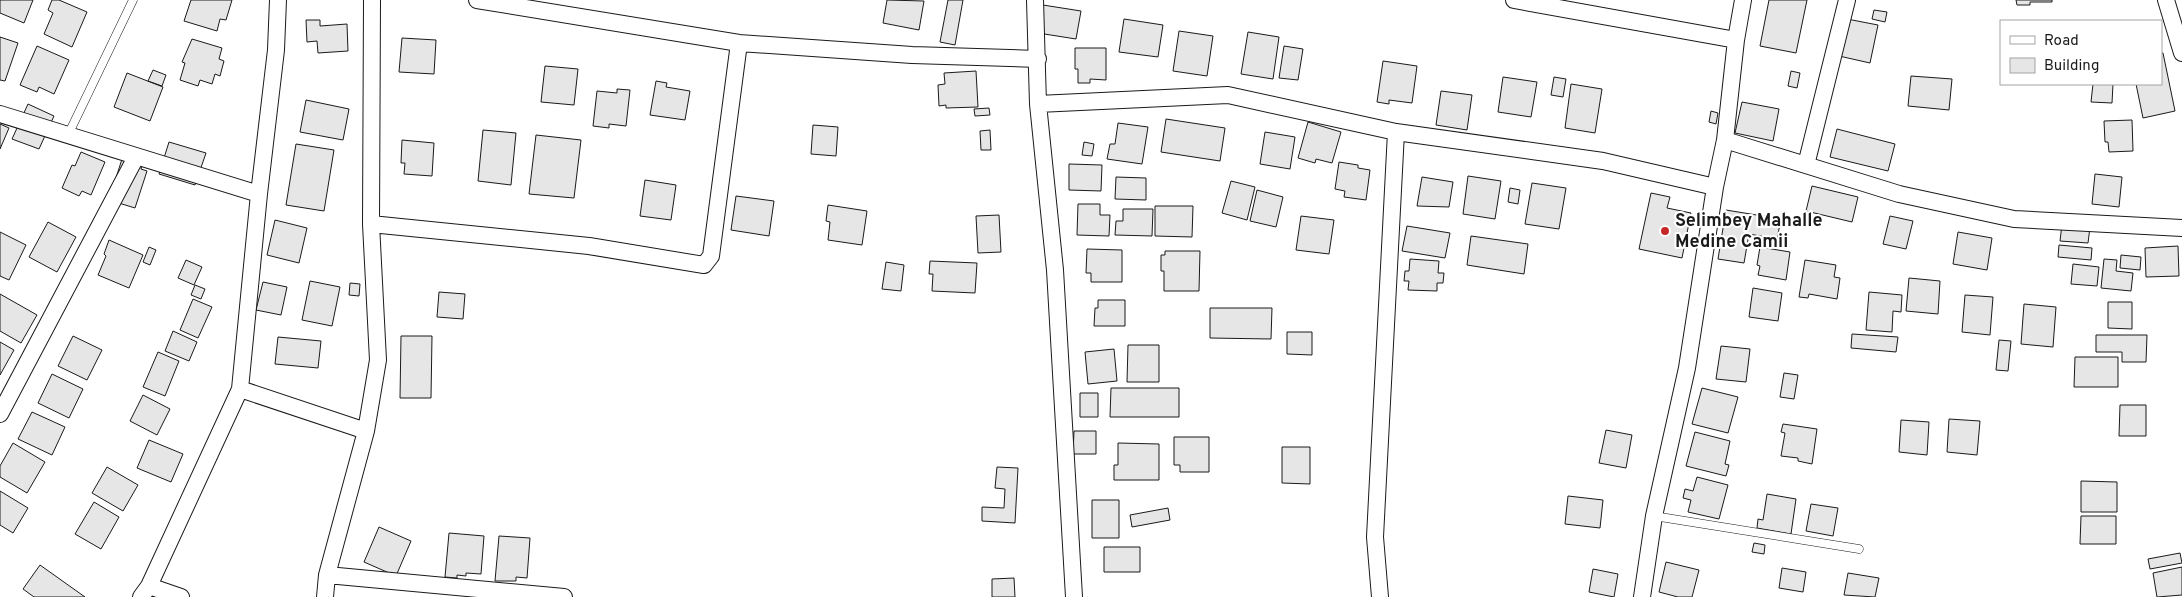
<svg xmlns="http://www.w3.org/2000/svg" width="2182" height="597" font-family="Overpass,sans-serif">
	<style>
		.building { fill: #e6e6e6; stroke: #1a1a1a }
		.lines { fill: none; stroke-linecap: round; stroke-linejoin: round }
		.lane-casing { stroke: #1a1a1a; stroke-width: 9 }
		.street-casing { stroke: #1a1a1a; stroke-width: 18 }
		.lane { stroke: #fff; stroke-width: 8 }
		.street { stroke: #fff; stroke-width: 16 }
		.poi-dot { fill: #c62828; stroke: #fff; stroke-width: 2 }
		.labels { text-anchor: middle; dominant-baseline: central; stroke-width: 4; stroke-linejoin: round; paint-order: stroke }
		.poi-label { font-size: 18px; font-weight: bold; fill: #1a1a1a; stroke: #fff; text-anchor: start }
	</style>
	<rect width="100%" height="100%" fill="#fff"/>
	<path class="building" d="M0 0H33L24 23 0 13Z
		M52 0H59L87 12 72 47 44 34 53 13 48 10Z
		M191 0H232L226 20 220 19 217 31 184 21Z
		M887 0 924 1 919 30 883 23Z
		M948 0H963L955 45 940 42Z
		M1769 0H1807L1796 53 1760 46Z
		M2016 0H2052V2H2030V5H2017Z
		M1043 5 1081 11 1076 39 1038 33Z
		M1874 10 1887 12 1885 22 1872 19Z
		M1124 19 1163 25 1158 57 1119 52Z
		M1847 19 1878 25 1870 63 1839 56Z
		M306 20H320V26L347 24 348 51 318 53 317 41 307 42Z
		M1179 31 1213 36 1207 76 1173 71Z
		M1248 32 1279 37 1273 79 1241 74Z
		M0 37 18 43 5 81 0 80Z
		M402 38 436 40 434 74 399 72Z
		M192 39 222 48 219 59 224 61 220 76 215 74 212 84 200 80 198 86 180 80 185 63 182 62Z
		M37 46 69 60 54 94 39 87 37 92 20 85Z
		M1284 46 1303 49 1298 80 1279 78Z
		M1075 48H1106V80L1090 79V83H1078V69H1075Z
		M2161 53H2163L2175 111 2143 118 2136 84H2161Z
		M1383 61 1417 66 1412 103 1389 100V104L1377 102Z
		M545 66 578 69 574 105 541 102Z
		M153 70 166 75 162 86 148 81Z
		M976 71 978 107 946 108V105L939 106 938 85 945 84 944 73Z
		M1791 71 1800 73 1797 88 1788 86Z
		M127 73 163 87 150 121 114 107Z
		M1911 76 1952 79 1949 110 1908 106Z
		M1503 77 1537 82 1531 117 1498 112Z
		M1554 77 1566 79 1563 97 1551 95Z
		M656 81 667 83 666 87 690 91 685 120 650 115Z
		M1571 84 1602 89 1595 133 1565 128Z
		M2093 84H2113L2112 103 2091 102Z
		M617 89 630 90 626 126 609 124V128L593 126 597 91 617 93Z
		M1441 91 1472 95 1467 130 1436 125Z
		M306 100 349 109 343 140 300 132Z
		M1742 102 1779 109 1773 141 1735 133Z
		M28 104 54 116 39 149 12 139Z
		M989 108 990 115 975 116 974 109Z
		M1711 111 1718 113 1716 124 1709 122Z
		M1166 119 1225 128 1220 161 1161 152Z
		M2132 120 2133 151 2109 152 2108 142H2105L2104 121Z
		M1308 122 1341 132 1332 163 1316 159 1315 163 1298 158Z
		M1118 123 1148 127 1142 164 1107 159 1110 144H1115Z
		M0 124 9 128 0 149Z
		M813 125 838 127 836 156 811 154Z
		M1837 129 1895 144 1888 171 1830 157Z
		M483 130 516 133 511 185 478 181Z
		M990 130 991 150H981L980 131Z
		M1265 132 1295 137 1290 169 1260 164Z
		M536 135 581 140 574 198 529 194Z
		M402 140 434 143 432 176 404 174 405 163H401Z
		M169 142 206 153 195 185 159 174Z
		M1084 142 1094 144 1092 156 1082 155Z
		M296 144 334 150 324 211 286 205Z
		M81 152 105 162 91 195 82 191 79 196 62 188 72 165 75 166Z
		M122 159 142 165 141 169 147 171 135 208 109 200Z
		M1339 162 1358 165V168L1370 170 1366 200 1344 197 1345 191 1335 189Z
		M1069 164 1102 165 1101 191 1069 190Z
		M2095 174 2122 177 2119 207 2092 204Z
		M1468 176 1501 181 1495 219 1463 214Z
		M1116 177 1146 178V200L1115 199Z
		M1422 177 1453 182 1449 207 1417 206Z
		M645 180 676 185 671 220 640 216Z
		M1231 181 1255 187 1247 220 1222 213Z
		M1532 183 1566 188 1559 229 1525 224Z
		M1812 186 1858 197 1852 222 1806 211Z
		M1510 188 1520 190 1518 204 1508 202Z
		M1257 190 1283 197 1276 227 1250 221Z
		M1651 193 1670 197 1667 208 1691 213 1682 258 1639 249Z
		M736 196 774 201 769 236 731 230Z
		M1078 204H1100V215H1110L1109 236 1077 235Z
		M828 205 867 211 862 245 828 240 830 222 826 221Z
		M1155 206H1193L1192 237 1155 236Z
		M1123 209H1153L1152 236 1115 235 1116 221H1123Z
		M1726 210 1781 219 1777 239 1749 234 1744 263 1718 259Z
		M999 215 1001 252 978 253 976 216Z
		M1301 216 1334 220 1329 254 1296 250Z
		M1890 216 1913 221 1906 249 1883 244Z
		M275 220 307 228 299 263 267 255Z
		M48 222 76 237 57 272 29 257Z
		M2062 224 2090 227 2088 243 2060 241Z
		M1407 226 1450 233 1445 258 1402 251Z
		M0 232 26 245 9 280 0 276Z
		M1958 232 1992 238 1987 270 1953 264Z
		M1471 236 1528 244 1524 274 1467 265Z
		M109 240 143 255 129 288 98 275 106 256 104 254Z
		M2059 245 2092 248 2091 260 2058 257Z
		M2178 246 2179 276 2146 277 2145 248Z
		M149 247 156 250 150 265 143 262Z
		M1760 247 1790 252 1786 280 1758 275 1760 266 1757 265Z
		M1087 249 1122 250V282H1091V273H1086Z
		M1165 251H1200L1199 291H1164V271H1161V255H1165Z
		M2121 255 2141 257 2140 270 2120 268Z
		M1410 259 1439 261 1438 273H1444L1443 283H1437V291L1408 290 1409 281H1404L1405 271H1409Z
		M2104 259 2117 260 2116 271 2133 273 2131 291 2101 288Z
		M186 260 202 267 194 285 178 278Z
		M1805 260 1836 265 1834 277 1840 278 1837 299 1809 294 1808 298 1799 297Z
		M930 261 977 263 975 293 932 291 933 274H929Z
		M886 262 904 265 901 291 882 289Z
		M2073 264 2099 267 2097 286 2071 284Z
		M1909 278 1940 281 1938 314 1906 311Z
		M310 281 340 287 332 326 302 320Z
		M263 282 287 287 281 315 256 310Z
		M350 283 360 284 359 296 349 295Z
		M195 285 205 289 201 299 191 295Z
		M1753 288 1782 293 1778 321 1749 317Z
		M439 292 465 294 463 319 437 317Z
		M1869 292 1902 295 1901 312 1893 311 1892 332 1866 330Z
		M0 294 37 315 21 343 0 331Z
		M1965 295 1993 297 1990 335 1962 332Z
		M193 299 212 307 198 338 180 330Z
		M1098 300H1125V326H1094L1095 308H1098Z
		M2108 302H2132V329L2108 328Z
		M2024 304 2056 307 2053 347 2021 344Z
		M1210 308H1272L1271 339 1210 338Z
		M173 331 197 342 189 361 165 351Z
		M1287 332H1312V355L1287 354Z
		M1852 334 1898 337 1896 352 1851 348Z
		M2096 335H2147L2146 362H2122V352H2096Z
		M73 336 102 350 87 380 58 366Z
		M401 336H432L431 398H400Z
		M278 337 321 341 318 368 275 364Z
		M1999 340 2011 341 2008 371 1996 370Z
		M0 342 14 350 0 375Z
		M1128 345H1159V382H1127Z
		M1721 346 1750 349 1746 382 1716 379Z
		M1114 349 1117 381 1088 384 1085 352Z
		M158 352 179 361 165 396 143 387Z
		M2075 357H2118V387H2074Z
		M1784 373 1798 375 1794 399 1780 397Z
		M52 374 83 389 69 418 38 403Z
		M1111 388H1179V417H1110Z
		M1702 388 1738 397 1728 433 1692 424Z
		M1080 393H1098V417H1080Z
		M143 395 170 409 157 435 130 421Z
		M2120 405H2146V436H2119Z
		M32 412 65 427 52 455 18 439Z
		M1949 419 1980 421 1977 455 1947 452Z
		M1901 420 1929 422 1927 455 1899 452Z
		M1783 424 1817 429 1812 464 1798 461V458L1781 456 1785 433 1781 432Z
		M1606 430 1632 435 1626 468 1599 463Z
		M1074 431H1096V454H1073Z
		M1695 432 1730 441 1725 464 1729 465 1726 476 1686 466Z
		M1174 437H1209V472H1180V465H1174Z
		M149 440 183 454 171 482 137 468Z
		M13 443 45 462 27 493 0 477V466Z
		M1118 443 1159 444V480H1114V465H1118Z
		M1282 447H1310V484L1282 483Z
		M107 467 138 485 123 511 92 493Z
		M997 467 1018 468 1015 523 982 521V507L1004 508 1005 489 995 488Z
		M1697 477 1728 485 1719 519 1688 512 1691 500 1683 498 1685 489 1693 491Z
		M2081 481 2117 482V512H2081Z
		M0 491 28 508 13 533 0 525Z
		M1767 494 1796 499 1791 534 1757 528 1758 519 1763 520Z
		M1568 496 1603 500 1600 528 1565 524Z
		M1092 500H1119V538H1092Z
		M94 502 119 517 101 549 75 534Z
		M1811 504 1838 508 1833 536 1806 531Z
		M1168 508 1170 520 1132 527 1130 515Z
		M2081 516H2116V544H2080Z
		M379 527 411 541 396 576 364 562Z
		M449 533 484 536 481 574 466 573V576L457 575V578L445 577Z
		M499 536 530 538 527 578 516 577V581H495Z
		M1754 543 1765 545 1764 554 1752 552Z
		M1104 547H1140V572H1104Z
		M2180 553 2182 563 2150 569 2148 559Z
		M1666 562 1699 570 1692 597H1678L1659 592Z
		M40 565 85 597H34L23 589Z
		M2182 567V595L2157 597 2153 573Z
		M1782 568 1806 572 1803 592 1779 588Z
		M1593 569 1618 574 1614 597 1589 592Z
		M1848 573 1879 578 1875 597 1844 595Z
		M1014 578 1015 597H992V579Z"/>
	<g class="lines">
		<g class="lane-casing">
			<path id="lane" d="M68 135 133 0
				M1654 516 1859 549"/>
		</g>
		<g class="street-casing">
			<path id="street" d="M477 0 739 43 912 55 1038 59
				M1035 0 1038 104 1055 270 1074 597
				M1514 0 1736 40
				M2166 0 2182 53
				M1038 104 1228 95 1396 132 1603 161 1715 187
				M0 114 259 194
				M1725 140 1899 194 2014 219 2182 228
				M1806 165 1847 0
				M371 224 589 246 704 265 711 256 739 43
				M240 389 366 431
				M0 414 136 157
				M327 575 564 597
				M149 586 181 597
				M141 597 149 586 240 389 259 194 276 50 278 0
				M325 597 327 575 366 431 378 360 371 224 372 0
				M1380 597 1375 537 1396 132
				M1642 597 1654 516 1687 368 1715 187 1725 140 1736 40 1743 0"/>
		</g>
		<use href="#lane" class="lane"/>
		<use href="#street" class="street"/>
	</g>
	<circle class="poi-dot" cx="1665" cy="231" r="5"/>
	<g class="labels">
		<g class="poi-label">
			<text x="1675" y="221">Selimbey Mahalle<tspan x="1675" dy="21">Medine Camii</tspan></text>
		</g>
	</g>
	<rect x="2000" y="20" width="162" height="65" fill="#ffffff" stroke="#a3a3a3"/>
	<rect x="2010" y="36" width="25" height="8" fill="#ffffff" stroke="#a3a3a3"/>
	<text x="2044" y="45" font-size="15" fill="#1a1a1a">Road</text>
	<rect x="2010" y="58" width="25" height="15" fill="#e6e6e6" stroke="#a3a3a3"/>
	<text x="2044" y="70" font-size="15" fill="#1a1a1a">Building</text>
</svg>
